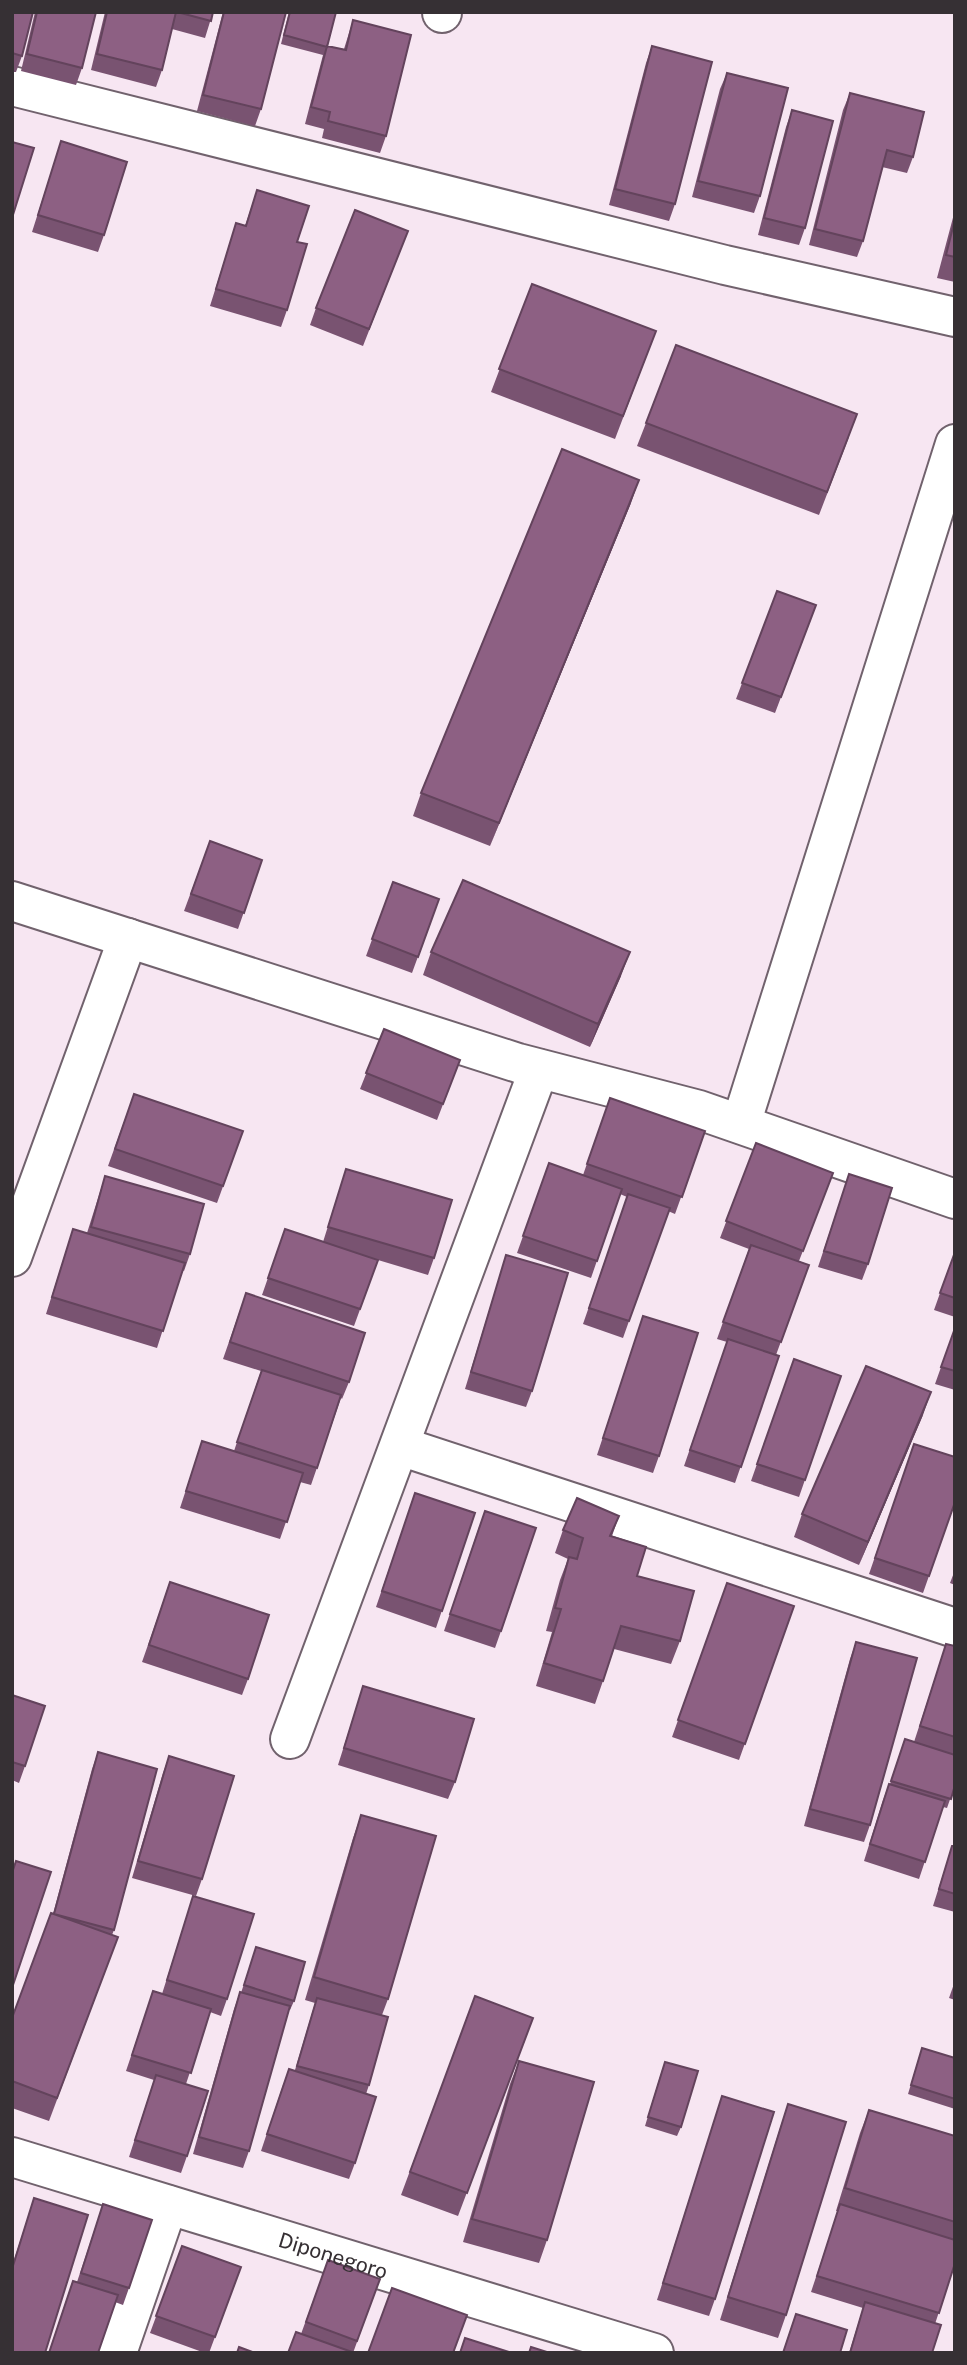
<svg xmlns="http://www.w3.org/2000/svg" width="967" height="2365" font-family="'Public Sans',sans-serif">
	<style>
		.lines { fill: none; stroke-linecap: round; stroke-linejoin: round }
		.street-casing { stroke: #71626d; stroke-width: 42 }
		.street { stroke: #fff; stroke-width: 38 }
		.wall { fill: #795371 }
		.shaded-wall { fill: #63435c }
		.building { fill: #8d6083; stroke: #63435c; stroke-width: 2 }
		.labels { text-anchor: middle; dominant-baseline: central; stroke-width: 7; stroke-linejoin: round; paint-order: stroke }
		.street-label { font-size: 21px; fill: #363034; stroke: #fef7fc }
	</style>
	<rect width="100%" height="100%" fill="#f7e6f2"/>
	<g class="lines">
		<g class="street-casing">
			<g id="street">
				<path d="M442 13V12"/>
				<path d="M12 86 725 265 955 317"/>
				<path d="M12 901 518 1063 699 1110 955 1199"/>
				<path d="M741 1124 955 444"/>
				<path d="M12 1257 128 938"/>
				<path d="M400 1446 955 1628"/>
				<path d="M290 1739 539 1069"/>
				<path id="s1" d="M12 2157 654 2353"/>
				<path d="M117 2353 168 2205"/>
			</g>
		</g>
		<use href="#street" class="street"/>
	</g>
	<path class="wall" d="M12 12 22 56 16 72H12Z
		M35 12H96L82 68 76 85 21 71Z
		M105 12H213L205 38 172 29 162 70 156 87 91 70Z
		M223 12H286L261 109 255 126 197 111Z
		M289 12H336L327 46 344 49 353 20 386 136 380 153 322 138 324 129 305 124 323 55 281 44Z
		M652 46 675 204 669 221 609 205 646 63Z
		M727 73 760 196 754 213 692 197 720 89Z
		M850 93 913 157 907 173 882 167 863 241 857 257 809 245 843 110Z
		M792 110 805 228 799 245 758 235 786 127Z
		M61 141 104 235 98 252 32 232Z
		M257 190 287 310 281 327 210 306 236 223 245 226Z
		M955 210V282L937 278Z
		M408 231 363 346 310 325 316 308Z
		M532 284 656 331 615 439 491 392Z
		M646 423 849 437 819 515 637 446Z
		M631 503 490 846 413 816 421 793Z
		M777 591 816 605 775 713 736 699Z
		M210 841 262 860 238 929 184 911Z
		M393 882 439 899 412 973 366 956Z
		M431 952 621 976 590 1047 423 975Z
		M384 1029 460 1060 437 1120 360 1089Z
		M134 1094 243 1131 217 1203 108 1166Z
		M610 1098 705 1131 675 1214 668 1211 623 1338 583 1324 627 1197 620 1194 591 1278 517 1253 549 1163 583 1175Z
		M756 1143 833 1173 799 1261 809 1265 776 1355 779 1356 735 1483 684 1466 727 1342 717 1339 749 1249 720 1238Z
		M346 1169 434 1258 428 1275 378 1260 354 1326 262 1295 285 1229 323 1242Z
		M849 1174 868 1264 862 1280 818 1267Z
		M105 1176 190 1254 184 1271 182 1270 157 1348 46 1314 73 1229 87 1233Z
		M955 1251V1317L934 1310Z
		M506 1255 532 1391 526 1407 465 1389Z
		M246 1293 349 1382 342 1399 341 1398 311 1485 300 1482 280 1539 180 1508 202 1441 234 1451 261 1371 223 1359Z
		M643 1316 659 1456 653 1473 597 1455Z
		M955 1328V1390L935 1384Z
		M794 1359 841 1376 799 1497 751 1481Z
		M923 1415 859 1565 794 1537 802 1514Z
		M914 1444 955 1502 923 1593 869 1574Z
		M415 1493 475 1513 436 1628 376 1607Z
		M619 1516 612 1536 680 1641 671 1664 614 1649 595 1704 536 1686 552 1632 546 1631 560 1580 568 1559 555 1553 563 1530Z
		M479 1527 501 1631 495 1648 444 1631Z
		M955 1570V1585L950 1583Z
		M170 1582 248 1679 242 1695 142 1662Z
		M727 1583 794 1606 739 1760 672 1737Z
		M856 1642 870 1825 864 1842 804 1826 850 1659Z
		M946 1644 955 1646V1785L947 1808 943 1807 919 1879 864 1861 883 1800 889 1784H890L905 1739 914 1742Z
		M363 1686 455 1782 448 1799 338 1765Z
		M12 1695 25 1766 19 1783 12 1780Z
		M98 1752 114 1930 112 1935 118 1937 49 2121 12 2108V2018L53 1914 92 1769Z
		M169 1756 202 1879 196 1896 132 1878 163 1773Z
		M361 1815 388 1999 382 2015 369 2085 366 2094 355 2163 349 2179 261 2151 283 2085 295 2070 315 2003 305 2000 353 1838Z
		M952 1846H955V1912L933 1906Z
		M193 1896 227 1999 221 2016 210 2012 186 2084 187 2156 181 2173 129 2157 154 2080 126 2071 153 1991 162 1994Z
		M256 1947 294 2001 290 2010 289 2009 249 2151 243 2168 193 2154 234 2009 240 1992 241 1993Z
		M955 1981V2000L949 1998Z
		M475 1996 533 2018 458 2216 401 2195Z
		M919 2057 955 2058V2109L908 2094Z
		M519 2061 547 2240 539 2263 463 2242 510 2084Z
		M662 2070 681 2127 677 2136 645 2126Z
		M722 2096 715 2299 709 2316 657 2300Z
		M788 2104 786 2315 778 2338 720 2320 780 2128Z
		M869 2110 955 2136V2263L935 2324 932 2353H849L863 2308 811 2292 838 2211H836L860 2133Z
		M34 2198 12 2353V2266Z
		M103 2204 129 2288 123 2305 115 2302 77 2282Z
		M182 2246 241 2267 209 2353H205L150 2333Z
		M328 2260 380 2279 353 2353H288L301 2334Z"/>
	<path class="shaded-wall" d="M639 480 631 503 490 846 499 823Z
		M630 952 621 976 590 1047 598 1024Z
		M931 1392 923 1415 859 1565 868 1542Z"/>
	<path class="building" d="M12 12H33L22 56 12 53Z
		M37 12H96L82 68 27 54Z
		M107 12H176L162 70 97 54Z
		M177 12H213L211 21Z
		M224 12H286L261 109 203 95Z
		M290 12H336L327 47 284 35Z
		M353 20 411 35 386 136 328 121 330 112 311 107 327 46 346 50Z
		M652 46 712 62 675 204 615 189Z
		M727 73 788 88 760 196 698 181Z
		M850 93 924 112 913 157 887 150 863 241 815 229Z
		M792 110 833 121 805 228 764 218Z
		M61 141 127 162 104 235 38 215Z
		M12 142 34 148 12 218Z
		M257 190 309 206 297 242 307 244 287 310 216 289 236 223 246 226Z
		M355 210 408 231 369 329 316 308Z
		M955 219V257L946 255Z
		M532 284 656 331 623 416 499 369Z
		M676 345 857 414 827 492 646 423Z
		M562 449 639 480 499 823 421 793Z
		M777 591 816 605 781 697 742 683Z
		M210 841 262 860 244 913 191 894Z
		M463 880 630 952 598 1024 431 952Z
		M393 882 439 899 418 957 372 939Z
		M384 1029 460 1060 443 1104 366 1073Z
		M134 1094 243 1131 223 1186 115 1149Z
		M610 1098 705 1131 682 1197 587 1164Z
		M756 1143 833 1173 803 1251 726 1221Z
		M549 1163 622 1189 597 1261 523 1236Z
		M346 1169 452 1200 434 1258 328 1227Z
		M849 1174 892 1188 868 1264 824 1251Z
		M105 1176 204 1204 190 1254 91 1227Z
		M628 1194 670 1208 629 1321 589 1308Z
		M73 1229 185 1263 163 1331 52 1297Z
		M285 1229 378 1260 360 1309 268 1278Z
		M751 1245 809 1265 781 1342 723 1322Z
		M955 1252V1298L940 1293Z
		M506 1255 568 1273 532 1391 471 1372Z
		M246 1293 365 1333 349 1382 230 1342Z
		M643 1316 698 1333 659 1456 603 1438Z
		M955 1328V1371L941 1367Z
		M728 1339 779 1356 741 1467 690 1450Z
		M794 1359 841 1376 805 1480 757 1464Z
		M866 1366 931 1392 868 1542 802 1514Z
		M262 1370 341 1395 317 1468 237 1442Z
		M202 1441 303 1473 287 1522 186 1491Z
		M914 1444 955 1457V1502L929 1576 875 1558Z
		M415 1493 475 1513 442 1611 382 1591Z
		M577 1498 619 1516 610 1536 646 1547 637 1576 694 1591 680 1641 621 1626 603 1681 544 1663 561 1609 555 1608 569 1557 577 1559 583 1538 563 1530Z
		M485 1511 536 1528 501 1631 450 1614Z
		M170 1582 269 1615 248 1679 149 1645Z
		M727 1583 794 1606 745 1744 678 1720Z
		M856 1642 917 1658 870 1825 810 1809Z
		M946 1644 955 1646V1737L920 1726Z
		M363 1686 474 1719 455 1782 344 1748Z
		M12 1695 45 1706 25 1766 12 1762Z
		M905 1739 955 1755V1785L951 1799 891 1781Z
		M98 1752 157 1769 114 1930 54 1914Z
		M169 1756 234 1776 202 1879 138 1861Z
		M889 1784 945 1801 925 1862 870 1844Z
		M361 1815 436 1836 388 1999 314 1977Z
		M952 1846H955V1894L939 1889Z
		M16 1861 51 1872 12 1988V1873Z
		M193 1896 254 1914 227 1999 167 1980Z
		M51 1913 118 1937 57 2098 12 2081V2018Z
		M256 1947 305 1962 294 2001 244 1985Z
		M153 1991 211 2009 191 2073 132 2055Z
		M240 1992 290 2006 249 2151 199 2137Z
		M475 1996 533 2018 467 2193 410 2172Z
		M317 1998 388 2017 369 2085 297 2066Z
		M922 2048 955 2058V2099L911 2085Z
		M519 2061 594 2082 547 2240 472 2219Z
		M665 2062 698 2071 681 2127 648 2117Z
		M289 2069 376 2097 355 2163 267 2134Z
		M156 2075 208 2091 187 2156 135 2140Z
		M722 2096 774 2112 715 2299 663 2283Z
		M788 2104 846 2122 786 2315 728 2297Z
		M869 2110 955 2136V2222L845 2188Z
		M34 2198 88 2215 45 2353H12V2269Z
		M103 2204 152 2220 129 2288 81 2273Z
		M840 2204 955 2240V2263L939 2313 817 2276Z
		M182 2246 241 2267 215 2337 156 2316Z
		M328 2260 380 2279 357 2341 306 2322Z
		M73 2281 118 2295 98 2353H49Z
		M392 2288 467 2315 453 2353H368Z
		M865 2302 941 2325 932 2353H850Z
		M796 2314 847 2330 840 2353H783Z
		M296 2332 352 2352 288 2353Z
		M465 2338 512 2353H460Z
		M239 2347 255 2353H237Z
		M531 2347 550 2353H529Z"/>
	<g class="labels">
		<g class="street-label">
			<text stroke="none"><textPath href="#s1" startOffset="336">Diponegoro</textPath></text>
		</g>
	</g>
	<rect width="967" height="2365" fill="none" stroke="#363034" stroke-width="28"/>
</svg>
